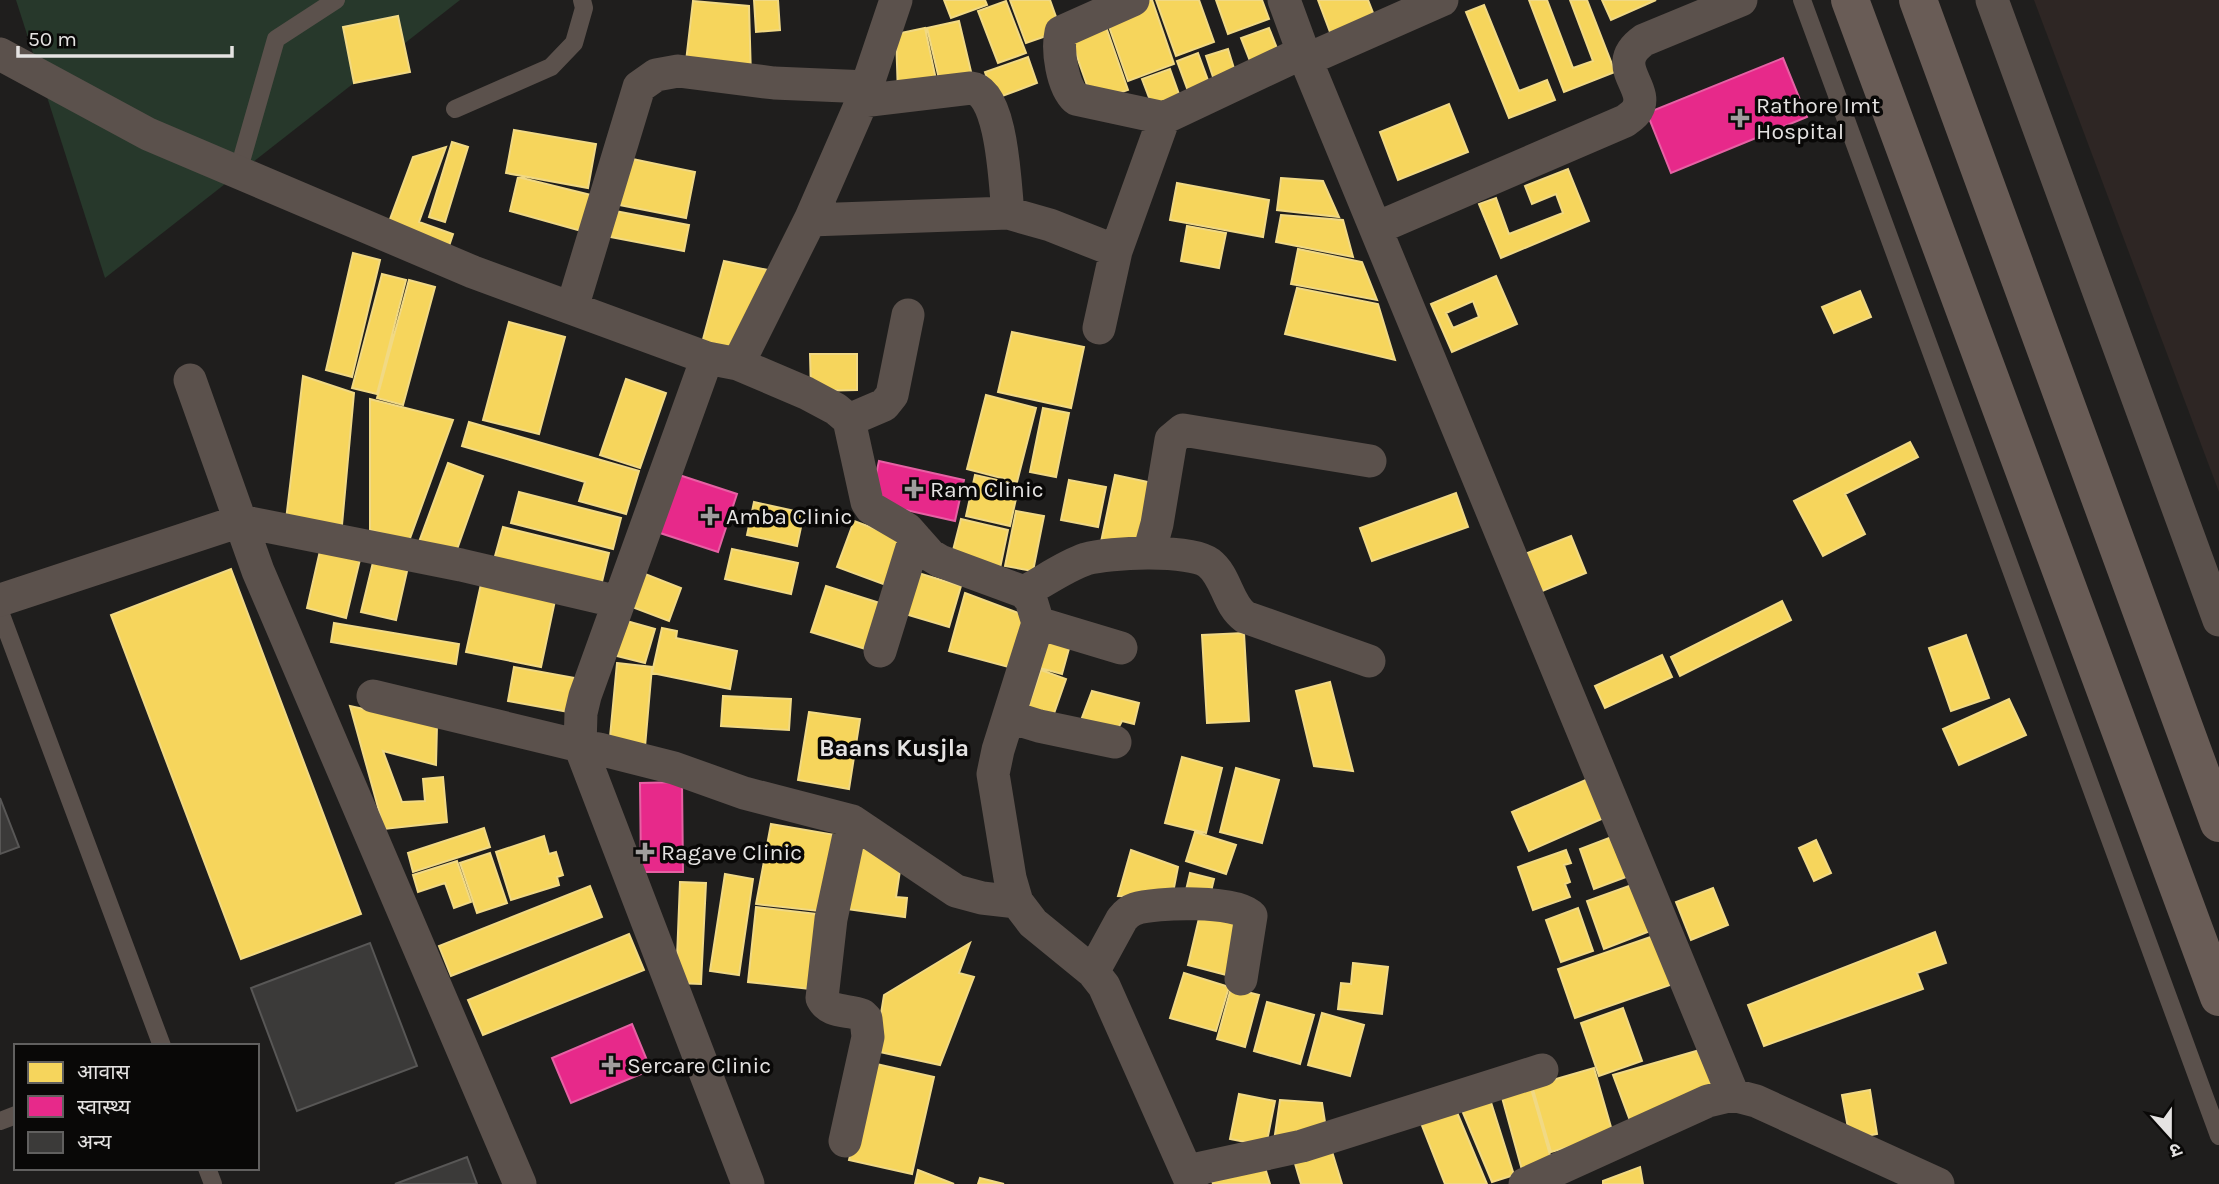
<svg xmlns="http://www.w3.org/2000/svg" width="2219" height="1184" font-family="Karla,'Noto Sans Devanagari',sans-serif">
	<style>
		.built { fill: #2e2624 }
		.green { fill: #27382b }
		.homes { fill: #f6d55c; stroke: #f1d984; stroke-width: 2; fill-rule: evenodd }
		.health { fill: #e7298a; stroke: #e661a4; stroke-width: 2 }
		.building { fill: #3b3a39; stroke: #585756; stroke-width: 2 }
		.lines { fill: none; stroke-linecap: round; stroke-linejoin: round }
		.lane { stroke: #5b514c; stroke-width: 18 }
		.street { stroke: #5b514c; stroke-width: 33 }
		.secondary { stroke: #695c56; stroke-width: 38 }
		.poi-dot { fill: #a09e9d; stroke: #090807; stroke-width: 2.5 }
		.labels { text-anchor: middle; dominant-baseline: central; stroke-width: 7; stroke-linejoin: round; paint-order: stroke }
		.poi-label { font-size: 23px; fill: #e5e3e2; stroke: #090807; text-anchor: start }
		.neighbourhood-label { font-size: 24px; font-weight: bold; fill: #e5e3e2; stroke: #090807 }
	</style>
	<rect width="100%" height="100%" fill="#1f1e1d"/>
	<path class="built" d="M2034 0H2219V492Z"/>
	<path class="green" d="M16 0H460L105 278Z"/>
	<path class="homes" d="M754 0H778L780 30 756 32Z
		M944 0H985L987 5 951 18Z
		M1010 0H1050L1061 31 1026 43Z
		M1148 0H1152L1174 64 1128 81 1105 15Z
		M1156 0H1199L1214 42 1176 56Z
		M1216 0H1262L1269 19 1228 34Z
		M1318 0H1368L1377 23 1333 40Z
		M1529 0H1547L1573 68 1593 61 1570 0H1587L1615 72 1564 92Z
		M1602 0H1656L1611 20Z
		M693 1 749 6 751 77 685 70Z
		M1006 1 1026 53 998 63 978 11Z
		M1484 5 1519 91 1547 80 1555 100 1509 118 1466 12Z
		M398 16 410 72 354 83 343 27Z
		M959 21 973 80 941 87 927 28Z
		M1105 24 1128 90 1093 102 1070 37Z
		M925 28 938 89 898 95 896 34Z
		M1269 28 1280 56 1252 66 1241 38Z
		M1228 49 1236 75 1215 83 1206 56Z
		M1198 53 1209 83 1188 91 1177 61Z
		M1028 57 1037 83 994 99 985 72Z
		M1170 69 1180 97 1153 108 1142 79Z
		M1449 104 1468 152 1398 180 1380 132Z
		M514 130 596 144 588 188 506 173Z
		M452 142 468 147 445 222 429 217Z
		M446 147 419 222 453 234 447 252 386 230 413 157Z
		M623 157 695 172 686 218 614 204Z
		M1568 169 1589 221 1501 258 1479 204 1496 198 1509 234 1563 213 1556 194 1532 204 1525 186Z
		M518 177 595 196 585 232 510 211Z
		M1281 178 1323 181 1339 217 1277 210Z
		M1177 183 1269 200 1263 237 1170 220Z
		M610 210 689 225 684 251 605 236Z
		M1281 215 1343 220 1353 257 1276 242Z
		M1187 226 1226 233 1219 268 1181 261Z
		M1298 249 1362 262 1377 300 1291 284Z
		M353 253 380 260 352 377 326 370Z
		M724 261 773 271 736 354 702 343Z
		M382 274 406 280 377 394 352 388Z
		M1496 276 1517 324 1452 352 1431 304ZM1473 301 1479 317 1453 328 1446 313Z
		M409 280 435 287 403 405 377 398Z
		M1297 288 1378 304 1395 360 1285 334Z
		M1860 291 1871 317 1834 333 1822 307Z
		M509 322 565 337 539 434 483 420Z
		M1012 332 1084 347 1071 408 998 392Z
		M810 354H857V390L811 391Z
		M303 376 354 393 342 525 286 520Z
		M626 379 666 393 640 468 600 455Z
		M986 395 1036 408 1017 482 967 469Z
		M370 399 453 420 409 541 370 530Z
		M1043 408 1069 413 1056 477 1030 472Z
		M469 422 639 471 626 514 579 501 585 482 462 446Z
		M1910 442 1918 457 1845 494 1865 534 1823 556 1794 501Z
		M448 463 483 476 455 555 419 542Z
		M975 475 1019 485 1010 526 966 516Z
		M1115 475 1162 485 1143 551 1101 542Z
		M1069 480 1106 487 1098 527 1061 520Z
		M519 492 621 518 613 549 511 523Z
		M1456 493 1468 527 1372 561 1360 528Z
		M754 502 804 513 797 546 747 535Z
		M1016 511 1044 516 1033 571 1005 566Z
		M961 519 1008 530 999 573 950 562Z
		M854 521 911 542 894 588 837 567Z
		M503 527 609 553 599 594 492 567Z
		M1571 536 1586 573 1540 592 1525 554Z
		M322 542 362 551 346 618 307 608Z
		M732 549 798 563 791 594 725 579Z
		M376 550 410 558 396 620 361 612Z
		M231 569 361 914 241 959 111 615Z
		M915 572 961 586 949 627 902 613Z
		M645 574 681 588 669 621 632 607Z
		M483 575 557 591 541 667 466 652Z
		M826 586 889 606 875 652 811 632Z
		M965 593 1029 617 1020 670 949 651Z
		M1782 601 1791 620 1680 676 1671 657Z
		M623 620 655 629 645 663 613 655Z
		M334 623 459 644 456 664 331 642Z
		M662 628 677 631 676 638 737 651 730 689 652 673Z
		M1244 633 1249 721 1207 723 1202 635Z
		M1966 635 1989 698 1951 711 1929 648Z
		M1044 639 1070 645 1062 674 1036 667Z
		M1662 655 1672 677 1605 708 1595 686Z
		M617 663 652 667 645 747 610 737Z
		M514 667 575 678 569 712 508 701Z
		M1041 670 1066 679 1050 725 1025 716Z
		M1330 682 1353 771 1314 766 1296 691Z
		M1092 691 1139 703 1134 724 1122 721 1113 738 1077 731Z
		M723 696 791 699 789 730 721 726Z
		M2009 699 2026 735 1959 765 1943 729Z
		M350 706 437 725 436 765 383 751 402 802 425 801 423 779 443 777 447 822 384 829Z
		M809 712 860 719 849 789 798 780Z
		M1182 757 1222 768 1206 833 1165 823Z
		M1236 768 1279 780 1262 843 1220 832Z
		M1597 775 1613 814 1529 851 1512 812Z
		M771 824 841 836 828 912 756 904Z
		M484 828 490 847 413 872 408 853Z
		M1195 832 1236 845 1226 874 1186 861Z
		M1622 833 1637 873 1594 889 1580 849Z
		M544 836 549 854 556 852 563 875 557 877 559 885 511 900 496 852Z
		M1816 840 1831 873 1814 881 1799 848Z
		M848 845 902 857 896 897 907 898 905 917 839 908Z
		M1131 850 1178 867 1172 898 1118 896Z
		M1566 850 1571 863 1564 865 1570 882 1565 884 1570 897 1533 910 1518 867Z
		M490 853 507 903 477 913 460 863Z
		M457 861 471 902 454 908 445 883 418 892 413 875Z
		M1190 873 1214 879 1208 904 1184 899Z
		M725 874 753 879 739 975 710 971Z
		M680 882 706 883 701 984 676 983Z
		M1640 882 1658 928 1604 949 1587 901Z
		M590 886 602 917 451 976 439 946Z
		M1713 888 1728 925 1691 940 1676 902Z
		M756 907 825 915 818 990 748 982Z
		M1578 908 1593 951 1561 962 1546 920Z
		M1200 914 1247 926 1234 977 1188 965Z
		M1935 932 1946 963 1917 973 1923 989 1764 1046 1748 1005Z
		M629 934 644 970 483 1035 468 1000Z
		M1659 934 1676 983 1575 1018 1558 969Z
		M970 943 959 973 974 977 940 1065 875 1051 884 995Z
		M1353 963 1388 967 1382 1014 1338 1009 1341 983 1351 984Z
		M1184 973 1229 987 1216 1031 1170 1018Z
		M1231 988 1259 995 1245 1047 1217 1039Z
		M1267 1002 1314 1015 1300 1064 1254 1051Z
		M1623 1008 1642 1061 1599 1076 1581 1023Z
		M1322 1013 1364 1025 1350 1076 1308 1065Z
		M1710 1047 1723 1088 1632 1126 1613 1075Z
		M872 1063 934 1077 912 1174 849 1160Z
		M1594 1068 1613 1134 1551 1152 1532 1086Z
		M1530 1085 1552 1162 1522 1170 1501 1094Z
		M1870 1090 1877 1134 1850 1139 1842 1095Z
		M1239 1094 1275 1101 1266 1146 1230 1139Z
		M1489 1096 1514 1175 1492 1182 1461 1108Z
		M1280 1100 1322 1103 1327 1135 1273 1148Z
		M1456 1110 1487 1184H1445L1421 1123Z
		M1330 1145 1342 1184H1301L1293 1157Z
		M1263 1161 1270 1184H1213L1211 1177Z
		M1640 1167 1643 1184H1603V1181Z
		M918 1170 954 1184H915Z
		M980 1178 1004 1184H978Z"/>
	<path class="health" d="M1783 58 1807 117 1671 173 1647 113Z
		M879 461 964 480 955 521 870 502Z
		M673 473 737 494 718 552 654 531Z
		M682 782 683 872H641L640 783Z
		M632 1024 651 1070 571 1103 552 1058Z"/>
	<path class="building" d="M0 798 19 847 0 854Z
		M370 943 417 1066 297 1111 251 988Z
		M467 1157 477 1184H395Z"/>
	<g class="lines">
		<path class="lane" d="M1802 0 2219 1136
			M455 109 551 67 574 43 584 8 582 0
			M238 172 276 39 336 0
			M0 612 162 1046
			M0 1121 16 1115
			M207 1168 213 1184"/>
		<path class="street" d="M1133 0 1061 32C1057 50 1062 86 1076 99L1164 118 1304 52
			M1284 0 1306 60 1733 1095
			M1992 0 2219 620
			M0 54 148 134 473 272 707 358 738 364 806 393 836 409 849 420 867 502 871 508 907 529 930 555 940 561 1024 592 1031 600 1038 623 998 750 993 774 1010 878 1017 902 1033 923 1093 972 1104 986 1192 1184
			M1306 60 1442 0
			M862 101 971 88C1003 91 1005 188 1008 213
			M810 220 1008 213 1050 225 1116 251
			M1377 228 1625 121C1629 118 1635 114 1637 110 1651 87 1607 66 1644 40L1741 0
			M572 308 639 87 656 75 678 71 774 83 868 87
			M1099 328 1116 251 1164 118
			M707 358 585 696 581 713 580 746 748 1184
			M738 364 810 220 862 101 896 0
			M190 380 258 571 520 1184
			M849 420 884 405 892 395 908 315
			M1149 553 1157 524 1171 440 1183 430 1370 461
			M1024 592C1043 582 1065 566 1086 559 1109 552 1191 549 1209 563 1227 577 1227 604 1245 617L1369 661
			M0 600 240 521 461 565 619 602
			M1038 623 1121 648
			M880 651 915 538
			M373 696 580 746 599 749 674 768 744 793 852 821 956 891 982 898 1017 902
			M1010 717 1039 726 1115 742
			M1093 972 1122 919C1126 914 1129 911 1135 909 1155 902 1238 900 1251 916L1241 979
			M845 1141 868 1037 866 1019 862 1015C847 1009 830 1014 822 998L831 919 852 821
			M1187 1171 1302 1146 1542 1070
			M1525 1184 1708 1101 1733 1095 1756 1101 1938 1184"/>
		<path class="secondary" d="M1850 0 2219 997
			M1918 0 2219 823"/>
	</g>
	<g class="poi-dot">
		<path d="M1736.5 107.5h7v7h7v7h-7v7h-7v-7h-7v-7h7z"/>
		<path d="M910.5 478.5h7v7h7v7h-7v7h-7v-7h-7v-7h7z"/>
		<path d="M706.5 505.5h7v7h7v7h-7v7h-7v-7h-7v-7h7z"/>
		<path d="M641.5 841.5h7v7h7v7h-7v7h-7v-7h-7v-7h7z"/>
		<path d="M607.5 1054.5h7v7h7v7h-7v7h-7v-7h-7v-7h7z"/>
	</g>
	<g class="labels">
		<g class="poi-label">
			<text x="1756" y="105">Rathore Imt<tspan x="1756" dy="26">Hospital</tspan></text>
			<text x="930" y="489">Ram Clinic</text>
			<text x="726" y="516">Amba Clinic</text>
			<text x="661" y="852">Ragave Clinic</text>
			<text x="627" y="1065">Sercare Clinic</text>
		</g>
		<g class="neighbourhood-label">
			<text x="894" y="748">Baans Kusjla</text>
		</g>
	</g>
	<rect x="14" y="1044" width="245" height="126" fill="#090807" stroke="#61605f" stroke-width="2"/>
	<rect x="28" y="1062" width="35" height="21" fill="#f6d55c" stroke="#61605f" stroke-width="2"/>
	<text x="77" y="1079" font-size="21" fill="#e5e3e2">आवास</text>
	<rect x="28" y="1096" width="35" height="21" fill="#e7298a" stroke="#61605f" stroke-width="2"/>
	<text x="77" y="1114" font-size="21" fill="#e5e3e2">स्वास्थ्य</text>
	<rect x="28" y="1132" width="35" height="21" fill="#3b3a39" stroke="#61605f" stroke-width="2"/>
	<text x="77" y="1149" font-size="21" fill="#e5e3e2">अन्य</text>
	<g transform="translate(2170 1135) rotate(159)" stroke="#090807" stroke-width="5" paint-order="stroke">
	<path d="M0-5L12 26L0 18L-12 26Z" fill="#e5e3e2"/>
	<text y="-10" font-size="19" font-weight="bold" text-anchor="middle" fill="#e5e3e2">उ</text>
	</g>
	<path d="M18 46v10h214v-10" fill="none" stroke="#e5e3e2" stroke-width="3.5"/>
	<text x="28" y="46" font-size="21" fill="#e5e3e2" stroke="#090807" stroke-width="5" paint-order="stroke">50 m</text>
</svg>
